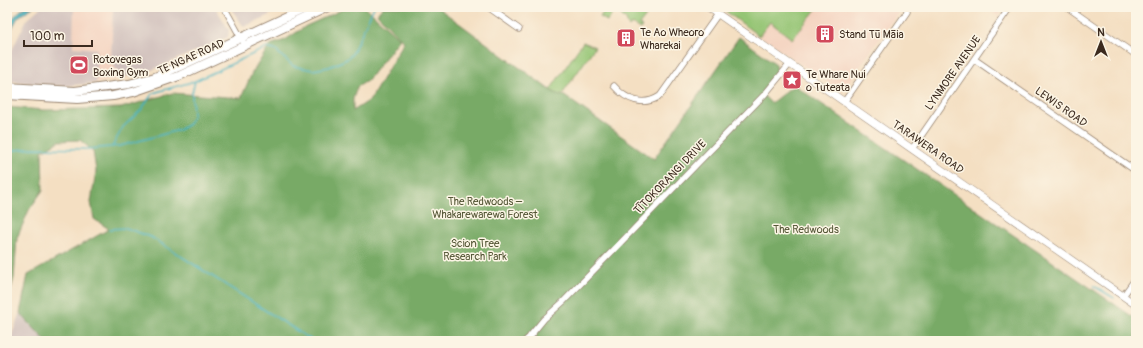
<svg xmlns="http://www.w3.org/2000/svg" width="1143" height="348" font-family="Pangolin,sans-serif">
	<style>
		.built { fill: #f4d3c0 }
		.industrial { fill: #d0c0bc }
		.green { fill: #95c574; stroke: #687849 }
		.forest { fill: #78aa66; stroke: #5a6a42 }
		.water { fill: #44b2c0; stroke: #406e6f }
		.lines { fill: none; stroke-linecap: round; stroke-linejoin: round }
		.stream { stroke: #44b2c0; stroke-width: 1.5 }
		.minor-casing { stroke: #988470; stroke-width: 7 }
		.major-casing { stroke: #988470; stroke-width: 8 }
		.highway-casing { stroke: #988470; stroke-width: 10 }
		.minor { stroke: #fff; stroke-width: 5.5 }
		.major { stroke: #fff; stroke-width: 7 }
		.highway { stroke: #fff; stroke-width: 8 }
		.labels { text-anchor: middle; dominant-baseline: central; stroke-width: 3; stroke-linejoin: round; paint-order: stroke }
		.poi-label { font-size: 11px; fill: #3b2a1e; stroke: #fcf5e5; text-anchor: start }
		.street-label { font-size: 11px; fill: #3b2a1e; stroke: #fcf5e5 }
		.park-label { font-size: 11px; fill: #565838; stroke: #fcf5e5 }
	</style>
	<rect width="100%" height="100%" fill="#fcf5e5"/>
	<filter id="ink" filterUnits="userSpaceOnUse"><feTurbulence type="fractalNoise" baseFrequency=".025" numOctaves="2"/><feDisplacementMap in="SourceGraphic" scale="8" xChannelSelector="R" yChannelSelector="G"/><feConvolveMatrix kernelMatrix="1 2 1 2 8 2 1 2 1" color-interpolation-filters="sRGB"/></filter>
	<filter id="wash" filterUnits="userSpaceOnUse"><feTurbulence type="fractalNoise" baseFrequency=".012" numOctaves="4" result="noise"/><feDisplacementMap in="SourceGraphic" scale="16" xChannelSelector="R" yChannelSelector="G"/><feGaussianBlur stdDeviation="0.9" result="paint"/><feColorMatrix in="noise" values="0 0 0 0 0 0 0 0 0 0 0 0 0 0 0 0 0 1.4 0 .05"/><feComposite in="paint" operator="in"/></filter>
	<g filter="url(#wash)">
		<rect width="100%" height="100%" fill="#f4dfc2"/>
		<path class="built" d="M74 7H113L111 61 121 78 96 83 97 49 73 47Z
			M818 7H902L842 92 759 36 770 22 793 39Z
			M985 7H1004L998 16Z"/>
		<path class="industrial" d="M41 7H74L73 47 97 49 96 83 63 86 8 81 10 54 27 19Z
			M113 7H215L229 30 228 37 152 70 121 78 111 61Z
			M230 7H286L244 27Z
			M20 313 46 341H7V337H11Z"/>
		<path class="green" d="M622 7C632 7 641 5 646 16L639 25 642 27 640 29 632 24 629 27 626 20 621 15Z
			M720 7H818L792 39 770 22 759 36Z
			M606 8 613 13 607 21 600 17Z
			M583 42 595 47 561 96 550 90Z"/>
		<path class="forest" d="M348 7H365L400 39 367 81 357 87 353 99V111L370 100 404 42 377 14 383 7H437L550 90 561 96 563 95 654 159 739 37 776 64 777 71 762 94 771 103 794 85 1136 319V341H46L20 313 28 275 109 229 94 219 91 202 96 171 93 151 80 140 59 141 42 151 43 190 29 210 17 238 14 278 7 305V107L44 110 121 108 172 93 241 98 252 73 270 45 285 40 306 26Z"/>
		<path class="water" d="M25 7H33L18 17 7 38C7 23 13 16 25 7Z"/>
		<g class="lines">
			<path class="stream" d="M112 147 123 127 141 110 153 93 195 81 266 48 275 50 293 66 313 70 329 67 347 59 352 54 374 7
				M7 151 34 148 88 149 120 146 179 130 189 124 193 116 192 93 195 81
				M110 229 126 228 151 237 313 341
				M1094 286 1114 298"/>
		</g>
	</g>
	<g filter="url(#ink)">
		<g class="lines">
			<g class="minor-casing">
				<path id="minor" d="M224 7 245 45
					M488 7 519 29
					M1067 7 1136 55
					M974 59 1136 171
					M614 86C626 100 643 107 660 96L718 14
					M844 102 907 12
					M912 149 1010 7
					M1123 296 1136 278
					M530 336 544 319 563 302 765 94 789 65
					M525 341 533 334"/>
			</g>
			<g class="major-casing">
				<path id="major" d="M708 7 1136 305"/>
			</g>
			<g class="highway-casing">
				<path id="highway" d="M7 87 75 91 129 84 155 77 178 67 308 7
					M7 95 77 99 113 96 133 92 179 76 328 7"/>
			</g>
			<use href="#minor" class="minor"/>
			<use href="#major" class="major"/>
			<use href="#highway" class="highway"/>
		</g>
	</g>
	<defs>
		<g id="building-square" transform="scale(1)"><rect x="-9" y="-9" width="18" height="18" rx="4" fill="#d1495b" stroke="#fcf5e5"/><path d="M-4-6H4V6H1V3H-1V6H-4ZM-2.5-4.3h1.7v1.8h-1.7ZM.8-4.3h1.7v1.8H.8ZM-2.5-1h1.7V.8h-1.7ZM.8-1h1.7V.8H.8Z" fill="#fff"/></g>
		<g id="stadium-square" transform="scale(1)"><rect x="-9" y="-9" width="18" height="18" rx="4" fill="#d1495b" stroke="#fcf5e5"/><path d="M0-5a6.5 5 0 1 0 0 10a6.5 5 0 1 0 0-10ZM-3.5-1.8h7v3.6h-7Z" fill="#fff"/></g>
		<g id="sight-square" transform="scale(1)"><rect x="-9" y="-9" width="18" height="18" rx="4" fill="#d1495b" stroke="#fcf5e5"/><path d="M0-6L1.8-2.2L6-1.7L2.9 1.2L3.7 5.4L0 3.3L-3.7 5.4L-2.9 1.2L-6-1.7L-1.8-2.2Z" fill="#fff"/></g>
	</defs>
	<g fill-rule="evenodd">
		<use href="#building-square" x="825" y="34"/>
		<use href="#building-square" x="626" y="38"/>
		<use href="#stadium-square" x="79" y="65"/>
		<use href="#sight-square" x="792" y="80"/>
	</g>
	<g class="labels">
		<g class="poi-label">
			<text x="640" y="32">Te Ao Wheoro<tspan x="640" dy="13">Wharekai</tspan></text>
			<text x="839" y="34">Stand Tū Māia</text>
			<text x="93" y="59">Rotovegas<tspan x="93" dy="13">Boxing Gym</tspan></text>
			<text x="806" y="74">Te Whare Nui<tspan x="806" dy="13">o Tuteata</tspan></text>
		</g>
		<g class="street-label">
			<text transform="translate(191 57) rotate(-24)">TE NGAE ROAD</text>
			<text transform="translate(953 73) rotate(-55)">LYNMORE AVENUE</text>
			<text transform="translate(1061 107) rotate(35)">LEWIS ROAD</text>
			<text transform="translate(928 147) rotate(35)">TARAWERA ROAD</text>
			<text transform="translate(670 177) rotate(-46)">TĪTOKORANGI DRIVE</text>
		</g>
		<g class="park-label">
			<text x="485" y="201">The Redwoods –<tspan x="485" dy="13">Whakarewarewa Forest</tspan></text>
			<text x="806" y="229">The Redwoods</text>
			<text x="475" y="243">Scion Tree<tspan x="475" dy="13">Research Park</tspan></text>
		</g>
	</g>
	<rect width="1143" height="348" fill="none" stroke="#fcf5e5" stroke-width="24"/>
	<g transform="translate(1101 42)" stroke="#fcf5e5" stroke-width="3" paint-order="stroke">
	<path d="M0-3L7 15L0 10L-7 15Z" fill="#3b2a1e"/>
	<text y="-6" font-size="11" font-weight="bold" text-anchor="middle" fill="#3b2a1e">N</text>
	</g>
	<path d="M24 40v6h68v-6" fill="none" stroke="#3b2a1e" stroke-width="2"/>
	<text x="30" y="40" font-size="12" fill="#3b2a1e" stroke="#fcf5e5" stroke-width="3" paint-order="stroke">100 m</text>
</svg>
